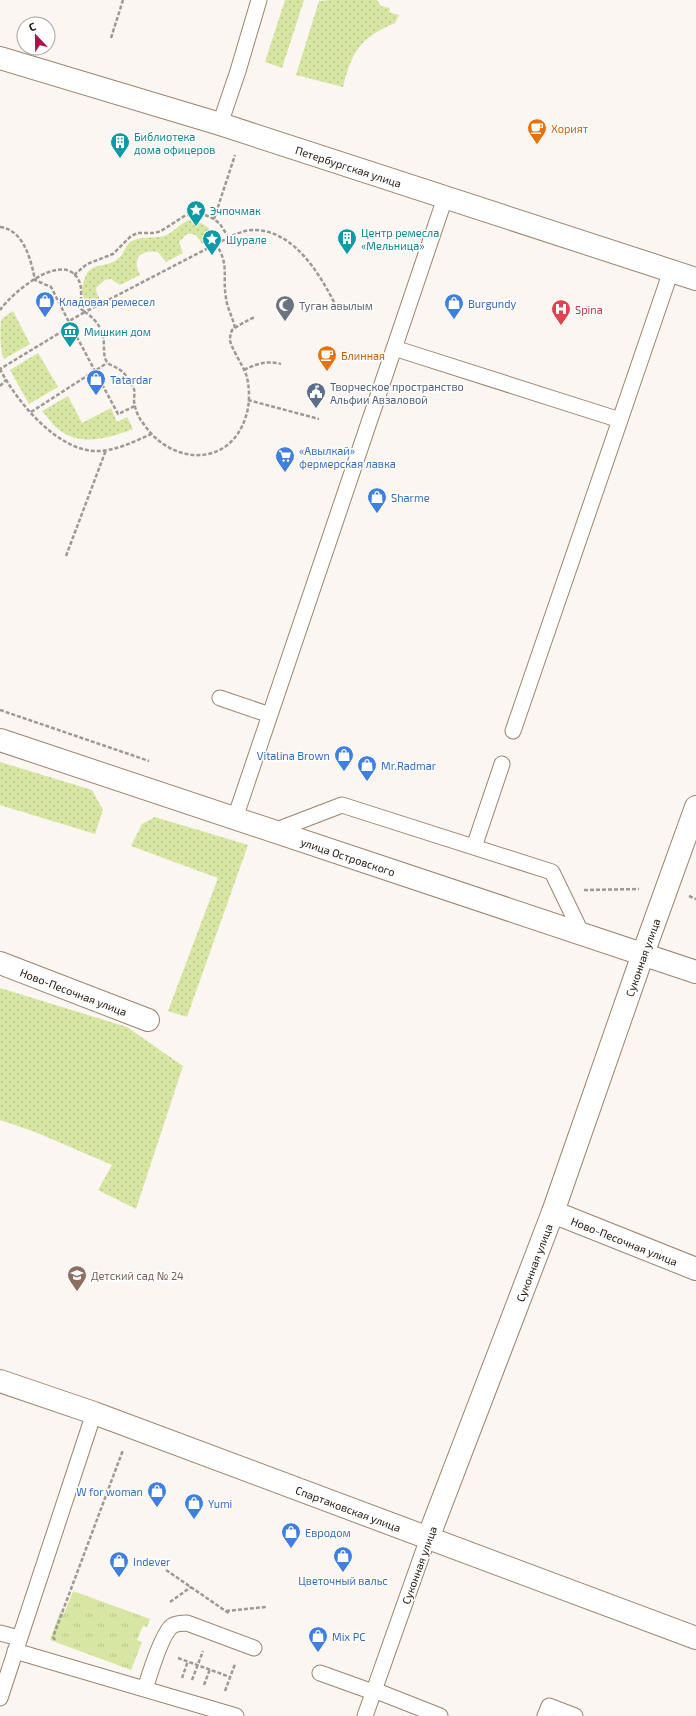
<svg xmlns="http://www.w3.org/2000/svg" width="696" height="1716" font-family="'Exo 2',sans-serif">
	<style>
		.grass { fill: url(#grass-dots) }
		.park { fill: url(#park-tufts) }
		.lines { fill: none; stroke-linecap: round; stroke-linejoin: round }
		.lane-casing { stroke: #9d846e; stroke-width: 17 }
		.street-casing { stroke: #9d846e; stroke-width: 24 }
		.secondary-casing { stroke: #9d846e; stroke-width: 24 }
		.path { stroke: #a09993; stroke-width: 2.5; stroke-dasharray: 4 2; stroke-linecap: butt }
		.lane { stroke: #fff; stroke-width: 15 }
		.street { stroke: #fff; stroke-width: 22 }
		.secondary { stroke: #fff; stroke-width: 22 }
		.labels { text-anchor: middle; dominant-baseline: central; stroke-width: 3; stroke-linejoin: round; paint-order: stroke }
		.food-label { font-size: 11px; fill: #c56008; stroke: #fff; text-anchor: start }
		.culture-label { font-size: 11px; fill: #0d838f; stroke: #fff; text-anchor: start }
		.street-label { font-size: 11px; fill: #20160d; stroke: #fff }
		.shop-label { font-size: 11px; fill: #366cbe; stroke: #fff; text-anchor: start }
		.worship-label { font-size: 11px; fill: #5b616d; stroke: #fff; text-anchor: start }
		.health-label { font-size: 11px; fill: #be3a42; stroke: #fff; text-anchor: start }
		.service-label { font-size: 11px; fill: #4e5e75; stroke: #fff; text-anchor: start }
		.education-label { font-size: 11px; fill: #785e54; stroke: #fff; text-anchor: start }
	</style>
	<defs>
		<pattern id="grass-dots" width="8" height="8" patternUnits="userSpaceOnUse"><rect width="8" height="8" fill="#d7e6a2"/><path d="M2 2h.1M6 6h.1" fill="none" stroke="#b8c58a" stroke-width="1.8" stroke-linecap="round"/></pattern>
		<pattern id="park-tufts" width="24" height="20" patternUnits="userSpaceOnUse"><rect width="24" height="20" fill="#d7e6a2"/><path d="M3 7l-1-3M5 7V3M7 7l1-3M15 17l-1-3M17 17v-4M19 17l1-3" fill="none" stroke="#b8c58a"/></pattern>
	</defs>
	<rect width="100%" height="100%" fill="#fbf6f1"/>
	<path class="grass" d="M285 0H304L282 68 265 62Z
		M331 0H377L381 6 390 8 389 12 399 15 395 23C360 38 352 51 343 87L296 75 319 1Z
		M189 220C202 222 209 226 216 237L202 244C198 237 196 233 187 234L179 242 183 253 166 262 158 252C141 249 131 258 140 275L120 285 111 279 105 280 96 288 97 294 100 299 89 305C83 298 81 293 83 285 88 258 104 271 119 258 126 252 124 244 134 240 145 236 156 239 167 235 175 231 179 224 189 220Z
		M13 311 30 344 4 359C0 352 0 329 1 321 4 316 9 314 13 311Z
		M38 353 58 387 29 404 10 370Z
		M68 396 82 423 111 408 117 422 127 417 133 429C112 437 85 446 64 433 55 428 49 419 42 411Z
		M0 762 92 790 103 810 95 834 0 805Z
		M155 817 248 845 187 1017 168 1011 218 878 131 846 142 824Z
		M0 988 127 1027 183 1066 136 1209 98 1190 112 1165 35 1132 0 1120Z"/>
	<path class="park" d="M73 1591 150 1619 147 1627 143 1626 137 1640 142 1642 131 1670 50 1640 60 1612 64 1614Z"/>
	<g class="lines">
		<g class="lane-casing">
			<path id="lane" d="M220 124 238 71 259 0
				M394 348 620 420 671 271
				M220 698 270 715
				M513 731 620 420
				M235 818 445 198
				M274 831 342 805 552 872 582 934
				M474 847 502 764
				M0 1633 19 1638
				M15 1651 236 1716
				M320 1673 373 1692
				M145 1689C149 1676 162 1633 172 1626 177 1623 182 1623 187 1623L254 1648
				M374 1690 440 1716
				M0 1698 94 1413
				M365 1716 428 1538
				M545 1716 549 1706 575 1716"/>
		</g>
		<g class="street-casing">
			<g id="street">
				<path id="s1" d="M0 58 220 124 696 279"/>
				<path id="s2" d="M0 963 148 1020"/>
				<path id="s3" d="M553 1212 696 1269"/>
				<path id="s4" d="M0 1381 94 1413 696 1638"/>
				<path id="s5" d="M428 1538 553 1212 643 954 696 807"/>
			</g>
		</g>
		<g class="secondary-casing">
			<g id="secondary">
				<path id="s6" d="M0 740 696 972"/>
			</g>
		</g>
		<path class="path" d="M111 38 123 0
			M214 219 235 155
			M0 227C24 230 31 260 35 280L51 287 71 326 0 369
			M216 244C228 238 242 229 256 230 296 232 321 276 337 308
			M74 275 87 264 113 254 131 236 138 233H155L161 231 186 215H205L214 219 220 224 229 238
			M0 310C12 293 58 254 76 276 84 285 80 299 81 309L85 312 69 321
			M71 326 118 414 135 406
			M235 328C233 318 227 308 226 298 222 275 230 266 216 244L85 312C98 321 104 331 104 347 104 352 104 358 107 362 109 365 114 366 117 368 125 372 130 381 134 389 135 393 134 397 134 401 135 409 138 417 143 423 170 465 230 469 246 416 250 404 250 387 246 374 243 366 229 344 230 339 230 336 231 333 232 330 239 325 246 321 255 317
			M0 369C17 402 58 452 98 451 115 451 136 441 151 434
			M244 370C256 364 268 360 281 364
			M0 386 6 380
			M248 400 319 419
			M31 412 107 363
			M66 556 106 450
			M0 710 149 761
			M584 890 639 889
			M689 896 696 899
			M166 1570 230 1614
			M170 1602 191 1587
			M226 1611 266 1607
			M55 1640 53 1637 123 1450
			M178 1658 230 1677
			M182 1678 188 1661
			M192 1680 203 1651
			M204 1685 210 1669
			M225 1691 235 1664"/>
		<use href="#lane" class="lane"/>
		<use href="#street" class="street"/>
		<use href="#secondary" class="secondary"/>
	</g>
	<defs>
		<g id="cafe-pin" transform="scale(1)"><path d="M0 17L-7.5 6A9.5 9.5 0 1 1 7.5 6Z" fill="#e8710a" stroke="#fff"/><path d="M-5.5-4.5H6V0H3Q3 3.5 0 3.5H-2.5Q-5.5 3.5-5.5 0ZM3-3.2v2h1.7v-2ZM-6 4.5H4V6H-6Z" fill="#fff"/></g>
		<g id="building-pin" transform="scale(1)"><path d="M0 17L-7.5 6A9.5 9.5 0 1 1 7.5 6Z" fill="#0f9aa8" stroke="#fff"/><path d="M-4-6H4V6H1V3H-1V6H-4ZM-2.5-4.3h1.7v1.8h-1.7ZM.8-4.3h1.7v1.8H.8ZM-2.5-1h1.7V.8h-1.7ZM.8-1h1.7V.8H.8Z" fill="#fff"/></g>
		<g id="sight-pin" transform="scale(1)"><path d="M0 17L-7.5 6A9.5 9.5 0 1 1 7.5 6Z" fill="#0f9aa8" stroke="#fff"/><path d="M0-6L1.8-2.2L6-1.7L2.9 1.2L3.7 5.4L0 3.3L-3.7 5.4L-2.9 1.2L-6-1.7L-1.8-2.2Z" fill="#fff"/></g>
		<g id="shop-pin" transform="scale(1)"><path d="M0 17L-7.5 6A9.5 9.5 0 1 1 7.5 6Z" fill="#3f7fe0" stroke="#fff"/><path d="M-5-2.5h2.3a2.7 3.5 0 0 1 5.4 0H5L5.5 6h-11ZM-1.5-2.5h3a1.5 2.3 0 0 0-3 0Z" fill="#fff"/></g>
		<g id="mosque-pin" transform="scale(1)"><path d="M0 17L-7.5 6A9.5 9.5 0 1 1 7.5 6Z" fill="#6b7280" stroke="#fff"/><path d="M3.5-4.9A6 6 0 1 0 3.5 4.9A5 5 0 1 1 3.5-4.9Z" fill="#fff"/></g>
		<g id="hospital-pin" transform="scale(1)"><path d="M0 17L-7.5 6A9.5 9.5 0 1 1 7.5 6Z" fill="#e0444e" stroke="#fff"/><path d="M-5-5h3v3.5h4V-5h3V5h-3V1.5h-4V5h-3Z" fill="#fff"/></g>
		<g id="museum-pin" transform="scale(1)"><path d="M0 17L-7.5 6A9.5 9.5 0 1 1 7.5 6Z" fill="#0f9aa8" stroke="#fff"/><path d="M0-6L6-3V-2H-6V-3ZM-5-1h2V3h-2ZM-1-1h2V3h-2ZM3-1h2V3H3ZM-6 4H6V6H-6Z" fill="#fff"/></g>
		<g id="civic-pin" transform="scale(1)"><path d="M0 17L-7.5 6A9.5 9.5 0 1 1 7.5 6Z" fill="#5c6f8a" stroke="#fff"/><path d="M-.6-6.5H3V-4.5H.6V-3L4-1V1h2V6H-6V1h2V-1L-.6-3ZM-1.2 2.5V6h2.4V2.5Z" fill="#fff"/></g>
		<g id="supermarket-pin" transform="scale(1)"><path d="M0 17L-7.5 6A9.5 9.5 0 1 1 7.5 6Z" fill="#3f7fe0" stroke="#fff"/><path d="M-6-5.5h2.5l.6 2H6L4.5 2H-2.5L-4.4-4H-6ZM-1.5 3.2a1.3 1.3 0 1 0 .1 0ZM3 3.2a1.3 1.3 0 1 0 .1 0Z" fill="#fff"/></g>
		<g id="school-pin" transform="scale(1)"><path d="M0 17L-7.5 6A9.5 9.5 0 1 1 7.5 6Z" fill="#8d6e63" stroke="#fff"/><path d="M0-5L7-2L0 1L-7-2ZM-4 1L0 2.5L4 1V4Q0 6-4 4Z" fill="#fff"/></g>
	</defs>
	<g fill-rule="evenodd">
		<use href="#cafe-pin" x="537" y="128"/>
		<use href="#building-pin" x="120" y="142"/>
		<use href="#sight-pin" x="196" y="210"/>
		<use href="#building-pin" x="347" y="238"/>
		<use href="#sight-pin" x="212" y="239"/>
		<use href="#shop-pin" x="45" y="301"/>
		<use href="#shop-pin" x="454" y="303"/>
		<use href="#mosque-pin" x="285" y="305"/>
		<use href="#hospital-pin" x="561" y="309"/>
		<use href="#museum-pin" x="70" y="331"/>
		<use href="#cafe-pin" x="327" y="355"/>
		<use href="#shop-pin" x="96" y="379"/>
		<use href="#civic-pin" x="316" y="392"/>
		<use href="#supermarket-pin" x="285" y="456"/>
		<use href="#shop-pin" x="377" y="497"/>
		<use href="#shop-pin" x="344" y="755"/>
		<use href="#shop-pin" x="367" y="765"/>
		<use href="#school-pin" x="77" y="1275"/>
		<use href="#shop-pin" x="157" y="1491"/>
		<use href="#shop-pin" x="194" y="1503"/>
		<use href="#shop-pin" x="291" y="1532"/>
		<use href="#shop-pin" x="343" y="1556"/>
		<use href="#shop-pin" x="119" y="1561"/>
		<use href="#shop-pin" x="318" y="1636"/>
	</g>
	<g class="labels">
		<g class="food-label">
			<text x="551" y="128">Хорият</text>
			<text x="341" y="355">Блинная</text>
		</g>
		<g class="culture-label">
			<text x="134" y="136">Библиотека<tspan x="134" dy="13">дома офицеров</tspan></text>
			<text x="210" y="210">Эчпочмак</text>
			<text x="361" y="232">Центр ремесла<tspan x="361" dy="13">«Мельница»</tspan></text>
			<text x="226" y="239">Шурале</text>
			<text x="84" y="331">Мишкин дом</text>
		</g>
		<g class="street-label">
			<text stroke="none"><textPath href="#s1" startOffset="365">Петербургская улица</textPath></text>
			<text stroke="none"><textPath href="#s6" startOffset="367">улица Островского</textPath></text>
			<text stroke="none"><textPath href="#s5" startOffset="619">Суконная улица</textPath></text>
			<text stroke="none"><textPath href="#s2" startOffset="79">Ново-Песочная улица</textPath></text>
			<text stroke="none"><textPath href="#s3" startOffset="77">Ново-Песочная улица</textPath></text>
			<text stroke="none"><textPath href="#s5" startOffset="295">Суконная улица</textPath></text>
			<text stroke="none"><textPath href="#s4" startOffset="371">Спартаковская улица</textPath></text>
			<text transform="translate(419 1565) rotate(-70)">Суконная улица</text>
		</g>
		<g class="shop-label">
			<text x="59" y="301">Кладовая ремесел</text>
			<text x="468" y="303">Burgundy</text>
			<text x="110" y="379">Tatardar</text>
			<text x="299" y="450">«Авылкай»<tspan x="299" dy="13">фермерская лавка</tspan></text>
			<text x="391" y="497">Sharme</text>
			<text x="330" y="755" text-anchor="end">Vitalina Brown</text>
			<text x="381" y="765">Mr.Radmar</text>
			<text x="143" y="1491" text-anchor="end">W for woman</text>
			<text x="208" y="1503">Yumi</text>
			<text x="305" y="1532">Евродом</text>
			<text x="133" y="1561">Indever</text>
			<text x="343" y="1580" text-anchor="middle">Цветочный вальс</text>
			<text x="332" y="1636">Mix PC</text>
		</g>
		<g class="worship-label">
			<text x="299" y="305">Туган авылым</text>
		</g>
		<g class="health-label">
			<text x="575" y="309">Spina</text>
		</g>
		<g class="service-label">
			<text x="330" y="386">Творческое пространство<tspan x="330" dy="13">Альфии Авзаловой</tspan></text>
		</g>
		<g class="education-label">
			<text x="91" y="1275">Детский сад № 24</text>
		</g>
	</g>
	<g transform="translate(36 36) rotate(338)"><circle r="19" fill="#ffffff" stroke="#a6a29e"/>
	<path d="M0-3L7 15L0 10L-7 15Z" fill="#a91546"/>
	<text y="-6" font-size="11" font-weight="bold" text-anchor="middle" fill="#20160d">С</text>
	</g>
</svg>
